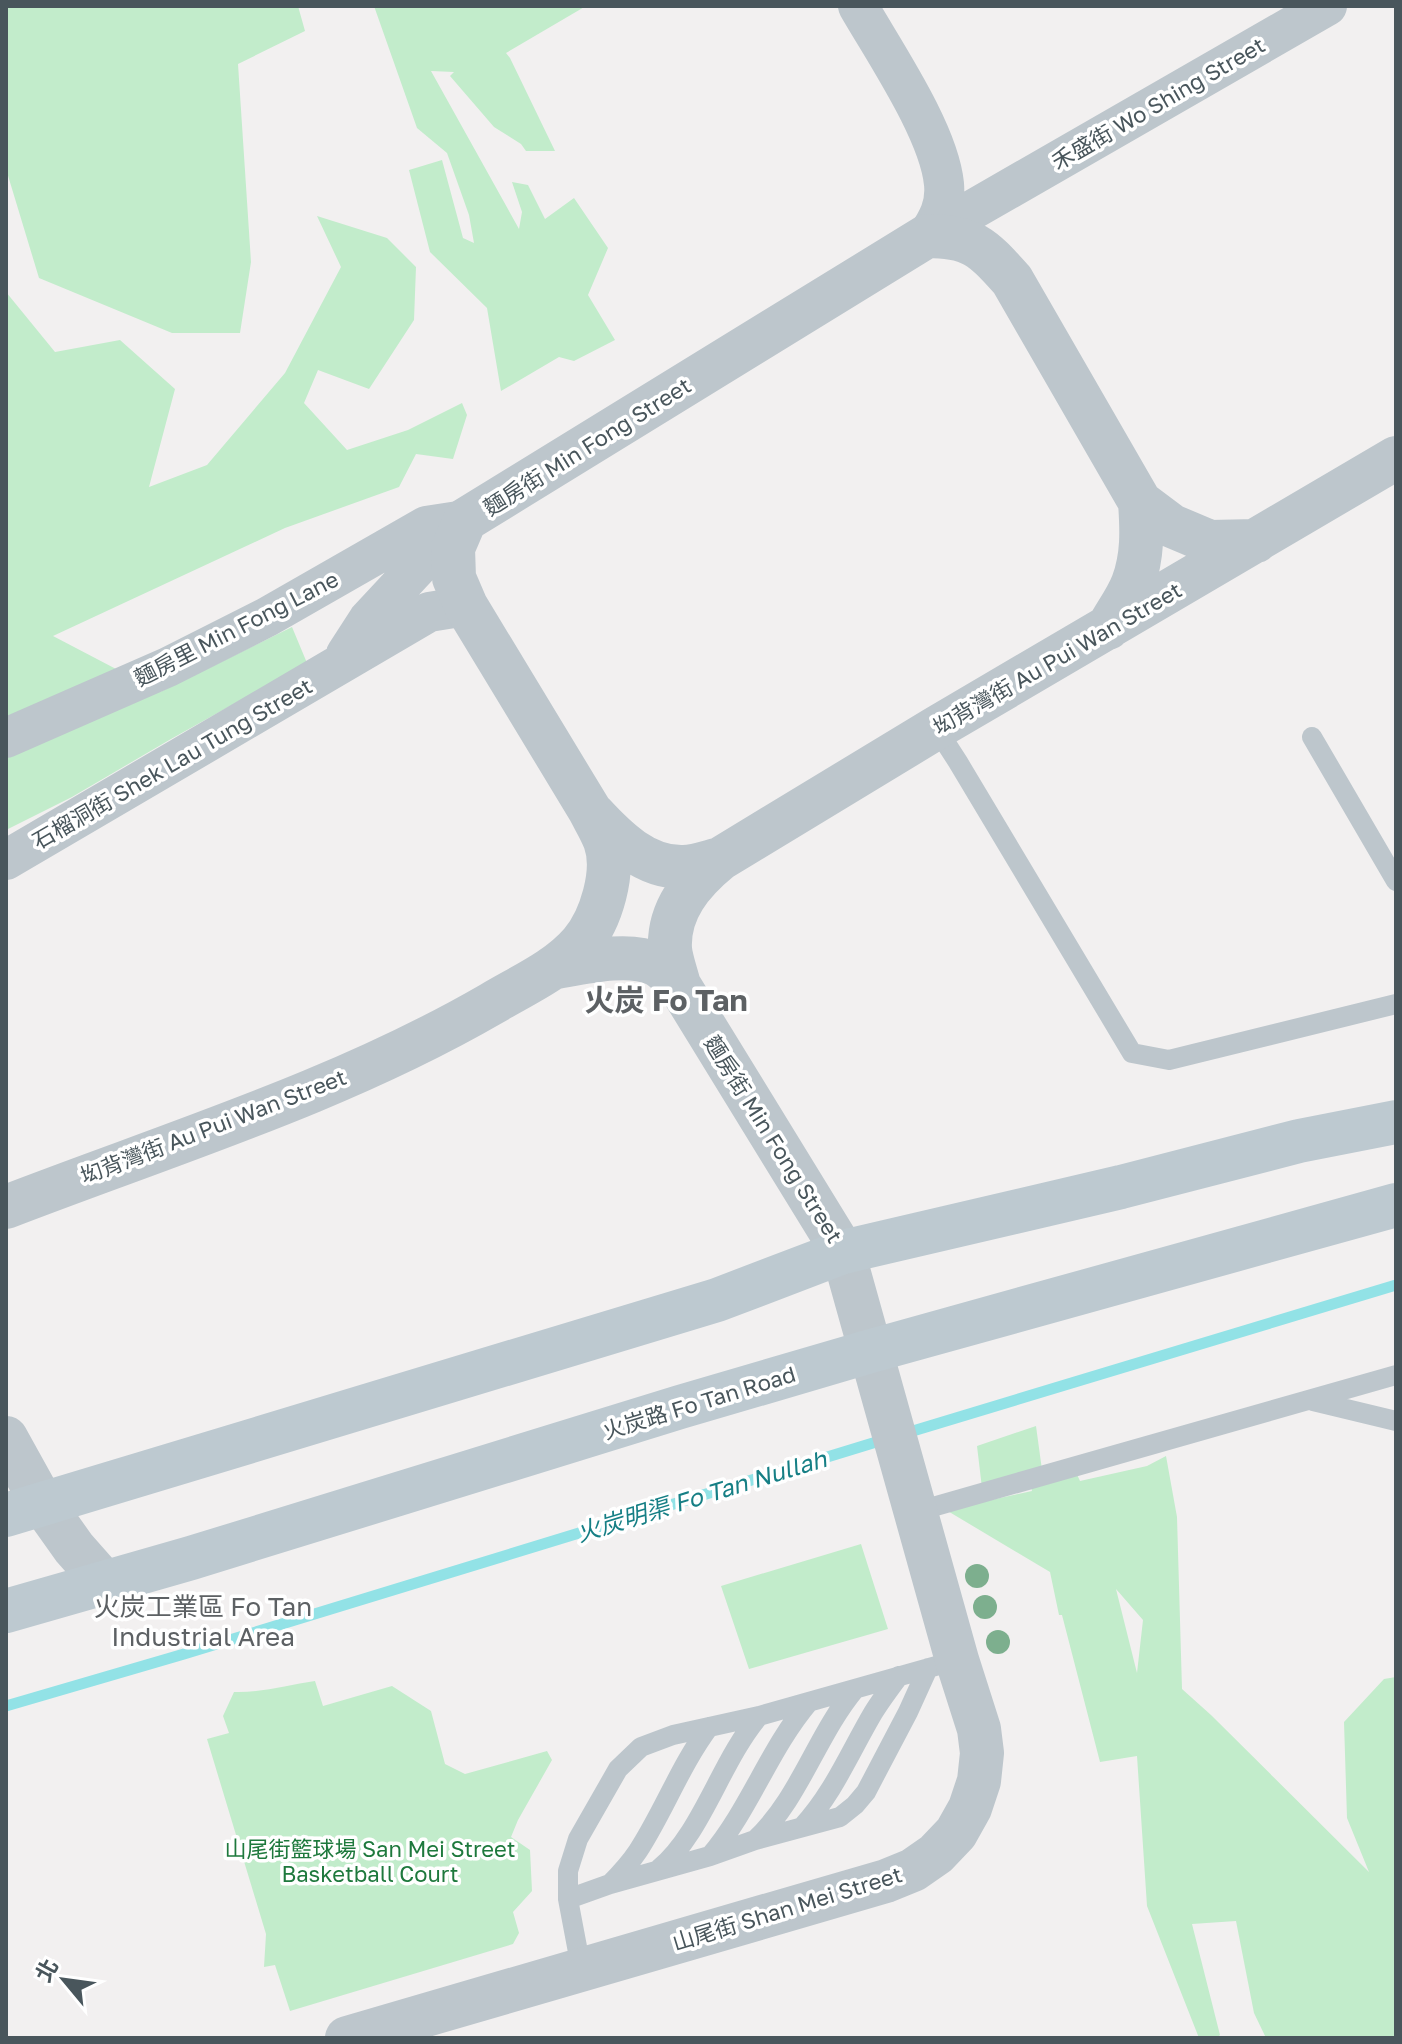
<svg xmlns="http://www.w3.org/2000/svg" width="1402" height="2044" font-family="'Golos Text','Noto Sans TC',sans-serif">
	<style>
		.green { fill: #c2eccb; fill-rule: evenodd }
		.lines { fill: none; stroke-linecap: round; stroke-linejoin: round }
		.stream { stroke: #92e2e6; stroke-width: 11 }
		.service { stroke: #bdc6cc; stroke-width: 20 }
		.minor { stroke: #bdc6cc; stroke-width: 40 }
		.tertiary { stroke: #bdc6cc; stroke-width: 44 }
		.secondary { stroke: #bdc9d0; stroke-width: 44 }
		.tree { fill: #7daf8e }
		.labels { text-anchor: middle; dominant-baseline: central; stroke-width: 7; stroke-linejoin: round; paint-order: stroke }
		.street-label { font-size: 22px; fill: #49565c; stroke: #fff }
		.park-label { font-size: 22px; fill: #1e793d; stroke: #fff }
		.water-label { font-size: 24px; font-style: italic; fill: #167f85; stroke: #fff }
		.quarter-label { font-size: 26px; fill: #5d6164; stroke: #fff }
		.district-label { font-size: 30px; font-weight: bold; fill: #5d6164; stroke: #fff }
	</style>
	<rect width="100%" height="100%" fill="#f2f0f0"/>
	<path class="green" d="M6 6H298L305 31 238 64 251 262 240 333H172L39 278 6 169Z
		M374 6H586L506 53 510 58 555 151H526L521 144 494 127 450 76 454 72 431 71 519 229 522 212 512 182 528 185 545 219 574 198 608 248 588 295 615 340 574 361 559 357 501 391 487 308 430 252 409 170 442 160 463 238 474 243 469 215 447 153 417 128Z
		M317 216 387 238 416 267 414 320 369 389 318 370 304 403 347 450 408 430 462 403 467 415 453 459 416 454 399 487 285 528 53 636 160 692 292 627 307 663 171 739 72 797 6 830V292L55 352 120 340 175 389 149 487 207 465 285 373 341 267Z
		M1036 1426 1042 1470 982 1488 977 1446Z
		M1166 1456 1177 1517 1182 1689 1211 1715 1369 1872 1347 1818 1344 1722 1384 1679 1396 1677V2038H1266L1254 2013 1236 1921 1192 1924 1220 2035 1217 2038H1199L1147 1906 1137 1756 1100 1762 1062 1615H1059L1050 1572 946 1510 1032 1491 1031 1486 1074 1468 1080 1481 1147 1466ZM1116 1589 1143 1620 1137 1673Z
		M861 1544 888 1629 749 1669 721 1586Z
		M315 1681 323 1706 392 1686 431 1711 445 1764 465 1774 547 1751 552 1760 518 1820 511 1837 530 1850 532 1891 513 1912 519 1933 513 1944 290 2011 275 1965 264 1967 266 1934 207 1739 229 1733 223 1716 234 1692C261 1693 288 1685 315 1681Z"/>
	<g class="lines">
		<path class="stream" d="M903 1434 1396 1285
			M6 1706 184 1654 886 1439"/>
		<path class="service" d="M936 728 958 762 1132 1053 1169 1060 1396 1004
			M1312 737 1396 881
			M1313 1401 1396 1421
			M915 1512 1396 1375
			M802 1827C833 1794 850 1752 873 1713 881 1700 890 1688 899 1676
			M755 1840C800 1798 816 1736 855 1689
			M710 1856C750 1809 769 1749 809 1702
			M659 1869C703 1832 720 1762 759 1716
			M610 1884C620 1874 630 1863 638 1851 664 1811 680 1766 709 1727
			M568 1899 610 1884 710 1856 755 1840 840 1817 855 1805 866 1792 908 1712 928 1668
			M581 1968 568 1899V1871L578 1839 618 1769 641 1747 673 1735 759 1716 957 1660"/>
		<path class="minor" d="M858 6C885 53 939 132 944 184 946 205 938 220 927 236
			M927 236 1327 6
			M346 654 368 620 436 547 465 520
			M6 738 168 667 267 617 426 526 465 520
			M6 860 429 612 466 606"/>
		<path class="tertiary" d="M1108 628C1116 613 1127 599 1133 583 1143 556 1142 530 1140 502
			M593 814C616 839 645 868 683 867 694 867 708 862 720 859
			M679 985C676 973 671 960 670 949 668 910 692 882 720 859L936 728 1396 458
			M6 1207C169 1144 339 1092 491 1004 521 986 558 970 581 943 601 920 616 871 605 841 601 830 594 819 589 809L466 606 454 578 453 548 465 520 927 236C973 236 983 248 1012 280L1140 502 1172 526 1210 542 1256 541
			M6 1438 42 1503 74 1548 104 1582
			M347 2038 886 1881 913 1870 936 1854 956 1833 970 1808 979 1781 982 1753 979 1729 957 1660 843 1252 679 985C672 978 664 968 655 964 628 951 581 963 552 968"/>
		<path class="secondary" d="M6 1515 717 1300 843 1252 1121 1187 1299 1141 1396 1122
			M6 1611 191 1558 680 1407 871 1351 1396 1205"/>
	</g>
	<g class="tree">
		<circle cx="977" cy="1576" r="12"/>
		<circle cx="985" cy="1607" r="12"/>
		<circle cx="998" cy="1642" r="12"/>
	</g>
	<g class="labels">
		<g class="street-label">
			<text transform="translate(1158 103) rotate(-30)">禾盛街 Wo Shing Street</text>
			<text transform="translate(587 446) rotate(-32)">麵房街 Min Fong Street</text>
			<text transform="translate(236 628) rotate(-27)">麵房里 Min Fong Lane</text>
			<text transform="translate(1057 658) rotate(-30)">㘭背灣街 Au Pui Wan Street</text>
			<text transform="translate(172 763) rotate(-30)">石榴洞街 Shek Lau Tung Street</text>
			<text transform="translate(213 1126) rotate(-21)">㘭背灣街 Au Pui Wan Street</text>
			<text transform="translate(774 1139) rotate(58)">麵房街 Min Fong Street</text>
			<text transform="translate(699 1402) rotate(-17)">火炭路 Fo Tan Road</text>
			<text transform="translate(787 1908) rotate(-17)">山尾街 Shan Mei Street</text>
		</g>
		<g class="park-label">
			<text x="370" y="1848">山尾街籃球場 San Mei Street<tspan x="370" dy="25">Basketball Court</tspan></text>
		</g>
		<g class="water-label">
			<text transform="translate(701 1495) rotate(-17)">火炭明渠 Fo Tan Nullah</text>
		</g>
		<g class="quarter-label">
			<text x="203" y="1606">火炭工業區 Fo Tan<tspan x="203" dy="30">Industrial Area</tspan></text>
		</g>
		<g class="district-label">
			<text x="666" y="1000">火炭 Fo Tan</text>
		</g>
	</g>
	<rect width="1402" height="2044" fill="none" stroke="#49565c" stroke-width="16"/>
	<g transform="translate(64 1980) rotate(299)" stroke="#ffffff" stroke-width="6" paint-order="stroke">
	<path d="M0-6L14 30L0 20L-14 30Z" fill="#49565c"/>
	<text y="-12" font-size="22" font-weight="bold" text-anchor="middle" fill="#49565c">北</text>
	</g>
</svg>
